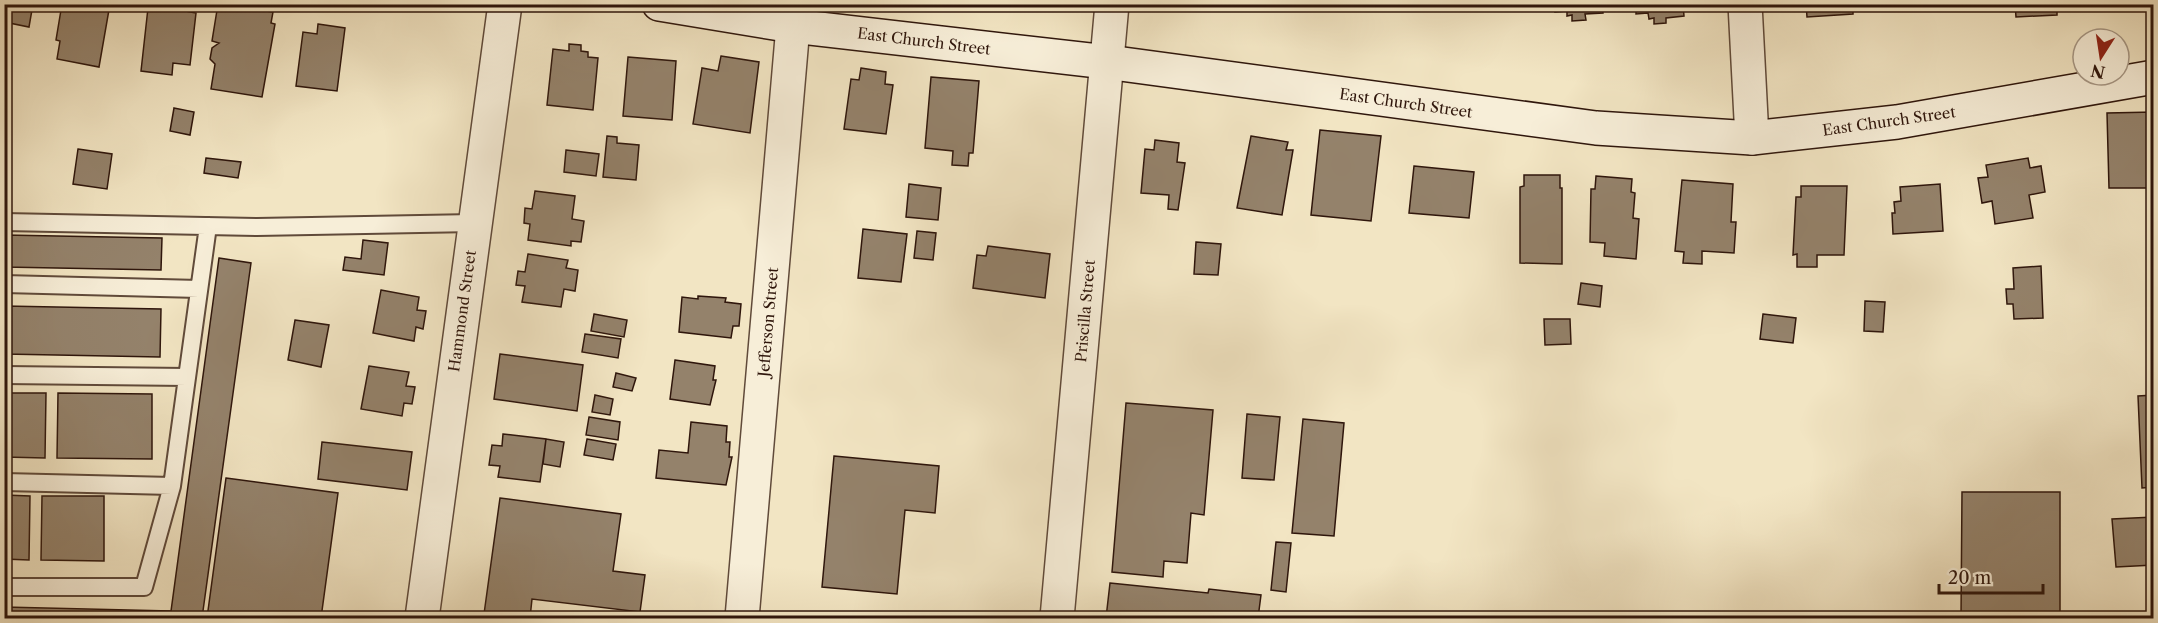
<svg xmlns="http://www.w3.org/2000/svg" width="2158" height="623" font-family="'Libre Caslon Text',serif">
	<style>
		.building { fill: #94826b; stroke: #2f160c; stroke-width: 1.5 }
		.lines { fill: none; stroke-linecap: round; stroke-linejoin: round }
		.lane-casing { stroke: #604a3a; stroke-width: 20 }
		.street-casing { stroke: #604a3a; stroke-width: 36 }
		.secondary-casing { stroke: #2f160c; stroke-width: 36 }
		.lane { stroke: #f7eed8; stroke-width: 16 }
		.street { stroke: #f7eed8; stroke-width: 33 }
		.secondary { stroke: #f7eed8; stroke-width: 33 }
		.labels { text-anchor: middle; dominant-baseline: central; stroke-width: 5; stroke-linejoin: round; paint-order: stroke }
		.street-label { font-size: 15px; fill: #2f160c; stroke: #f7eed8 }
	</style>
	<rect width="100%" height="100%" fill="#f2e5c3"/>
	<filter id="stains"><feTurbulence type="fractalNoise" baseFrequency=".00333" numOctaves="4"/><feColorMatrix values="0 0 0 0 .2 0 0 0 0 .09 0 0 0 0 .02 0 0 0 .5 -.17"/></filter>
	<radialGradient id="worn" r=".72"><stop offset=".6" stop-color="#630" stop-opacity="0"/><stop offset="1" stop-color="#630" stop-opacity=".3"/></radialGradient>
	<path class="building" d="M4 4H33L29 27 9 23 7 32H4Z
		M62 4H110L99 67 57 59 60 41 56 40Z
		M218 4 273 12 271 23 275 24 262 97 211 89 215 64 210 59 212 48 219 43 212 41Z
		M1555 4H1602L1603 13 1585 14 1586 20 1572 21V15L1567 16V11L1555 12Z
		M1636 4H1683L1684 16 1666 18V23L1654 24V18L1649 19 1648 13 1636 14Z
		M1806 4H1853V14L1807 17Z
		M1918 4H1971V8L1918 10Z
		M2015 4H2057V15L2016 17Z
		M2080 4H2129L2081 11Z
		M153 5 196 13 190 65 173 63 172 75 141 71 148 8H153Z
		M318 24 345 28 337 91 296 86 303 32 317 34Z
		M569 44 581 45V51L588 52V57L598 58 593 110 547 105 553 49 569 51Z
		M721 56 759 62 750 133 693 124 702 68 718 71Z
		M628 57 676 61 672 120 623 116Z
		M861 68 886 72 885 84 893 85 886 134 844 129 851 79 859 80Z
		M931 77 979 81 973 153H969L968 166 952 165 953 151 925 148Z
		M174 108 194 112 190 135 170 131Z
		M2154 112V188H2109L2107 113Z
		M1320 130 1381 136 1371 221 1311 215Z
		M607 136 617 137V143L639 145 636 180 603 177Z
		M1251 136 1288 142 1286 150H1293L1282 215 1237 208Z
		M1155 140 1179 143 1177 162 1185 163 1178 210 1168 209 1169 195 1141 193 1145 149 1154 150Z
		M78 149 112 154 107 189 73 184Z
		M566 150 599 154 596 176 564 172Z
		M206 158 241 162 238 178 204 173Z
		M2028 158 2030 168 2041 166 2045 192 2029 195 2033 218 1995 224 1992 201 1982 203 1978 178 1988 177 1986 165Z
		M1414 166 1474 172 1469 218 1409 213Z
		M1524 175H1560V188H1562V264L1520 263V187L1524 186Z
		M1596 176 1632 179 1631 192 1635 193 1633 218 1639 219 1636 259 1604 256 1605 243 1590 242 1591 189H1595Z
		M1682 180 1733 184 1731 222H1736L1734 253 1702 251V264L1683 263 1684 252 1675 251Z
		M909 184 941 188 938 220 906 217Z
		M1940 184 1943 231 1893 234 1892 213H1895L1894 202 1901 201 1900 187Z
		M1801 186H1847L1844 255H1817V267H1797V254L1793 255 1796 197H1801Z
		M535 191 575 196 572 219 584 221 581 242 571 241V246L528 240 530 224 524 223 525 208 532 209Z
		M863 229 907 234 901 282 858 278Z
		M917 231 936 233 933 260 914 258Z
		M4 235 162 238 161 270 4 267Z
		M363 240 388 243 384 275 343 270 345 257 361 259Z
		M1196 242 1221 244 1218 275 1194 274Z
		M988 246 1050 254 1045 298 973 288 977 255 986 256Z
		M528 254 568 260 566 268 578 270 575 291 564 289 561 307 522 302 525 286 516 285 518 271 525 272Z
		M219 258 251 263 202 618H4V607L171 611Z
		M2041 266 2043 318 2014 319 2013 304H2007L2006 289H2014L2013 268Z
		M1581 283 1602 286 1600 307 1578 304Z
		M381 290 419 297 417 310 426 311 423 329 416 327 414 341 373 333Z
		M698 296 726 298 725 302 741 304 739 326H733L731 338 679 332 682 297 698 299Z
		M1865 301 1885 302 1883 332 1864 331Z
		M4 306 161 309 160 357 4 354Z
		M594 314 627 320 624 337 591 331Z
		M1763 314 1796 318 1793 343 1760 339Z
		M1544 319H1570L1571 344 1545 345Z
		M295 320 329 325 321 367 288 360Z
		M585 334 621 339 618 358 582 352Z
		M500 354 583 365 577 411 494 399Z
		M675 360 715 366 713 380H716L710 405 670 399Z
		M369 366 409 372 406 386 415 387 412 404 404 403 402 416 361 409Z
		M616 373 636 378 632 391 613 387Z
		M4 393H46L45 458 4 457Z
		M58 393 152 394V459L57 458Z
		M595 395 613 399 610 415 592 412Z
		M2154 395V487L2142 488 2138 396Z
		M1126 403 1213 410 1204 515 1191 513 1187 563 1164 561 1163 577 1112 572Z
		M1247 414 1280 417 1274 480 1242 478Z
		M589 417 620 422 618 440 586 435Z
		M1303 419 1344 423 1334 536 1292 533Z
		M691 422 727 426 726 442H730L729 457H732L726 485 656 478 659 450 688 453Z
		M503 434 546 439 540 482 498 477 500 466 489 465 492 445 502 446Z
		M546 439 564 442 560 467 543 464Z
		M587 439 616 444 613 460 584 455Z
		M322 442 412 452 407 490 318 479Z
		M834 456 939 466 935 513 905 510 897 594 822 587Z
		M226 478 338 493 321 618H207Z
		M1962 492H2060V618H1961Z
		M4 495 30 496 29 560 4 559Z
		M42 496H104V561L41 560Z
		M500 498 621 514 613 571 645 575 640 612 532 599 530 618 484 614Z
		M2154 517V565L2116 567 2112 519Z
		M1276 542 1291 543 1286 592 1271 590Z
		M1110 583 1208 593 1209 589 1261 595 1258 618H1106Z"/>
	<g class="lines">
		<g class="lane-casing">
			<path id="lane" d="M4 222 257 227 474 223
				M4 284 199 289
				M4 375 187 377
				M4 482 172 486
				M4 587H144L172 486 208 226"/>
		</g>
		<g class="street-casing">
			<path id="street" d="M1745 4 1752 138
				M422 618 505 4
				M742 618 793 26
				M1057 618 1112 4"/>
		</g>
		<g class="secondary-casing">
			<path id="secondary" d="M659 4 793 26 1107 62 1596 128 1752 138 1897 122 2154 77"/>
		</g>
		<use href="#lane" class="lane"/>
		<use href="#street" class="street"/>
		<use href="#secondary" class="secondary"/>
	</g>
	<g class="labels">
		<g class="street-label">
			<text transform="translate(924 41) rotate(7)">East Church Street</text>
			<text transform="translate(1406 103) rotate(8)">East Church Street</text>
			<text transform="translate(1889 121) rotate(-8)">East Church Street</text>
			<text transform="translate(462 311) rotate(-82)">Hammond Street</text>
			<text transform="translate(1085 311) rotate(-85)">Priscilla Street</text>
			<text transform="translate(768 322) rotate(-85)">Jefferson Street</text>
		</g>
	</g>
	<rect width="2158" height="623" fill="none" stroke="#f2e5c3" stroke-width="24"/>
	<rect x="6" y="6" width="2146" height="611" fill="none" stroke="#2f160c" stroke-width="3"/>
	<rect x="12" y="12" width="2134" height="599" fill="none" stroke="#2f160c" stroke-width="1.5"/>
	<g transform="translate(2101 57) rotate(192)"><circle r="28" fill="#f7eed8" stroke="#a79886" stroke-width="1.5"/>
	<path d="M0-4.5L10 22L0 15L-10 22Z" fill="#8f2418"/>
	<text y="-9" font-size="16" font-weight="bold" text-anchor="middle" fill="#2f160c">N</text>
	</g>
	<path d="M1939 584v9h104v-9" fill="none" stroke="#2f160c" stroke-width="3"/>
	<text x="1948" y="584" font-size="18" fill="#2f160c" stroke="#f7eed8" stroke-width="4.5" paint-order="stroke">20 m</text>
	<rect width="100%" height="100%" filter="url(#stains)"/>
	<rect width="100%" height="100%" fill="url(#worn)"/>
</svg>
